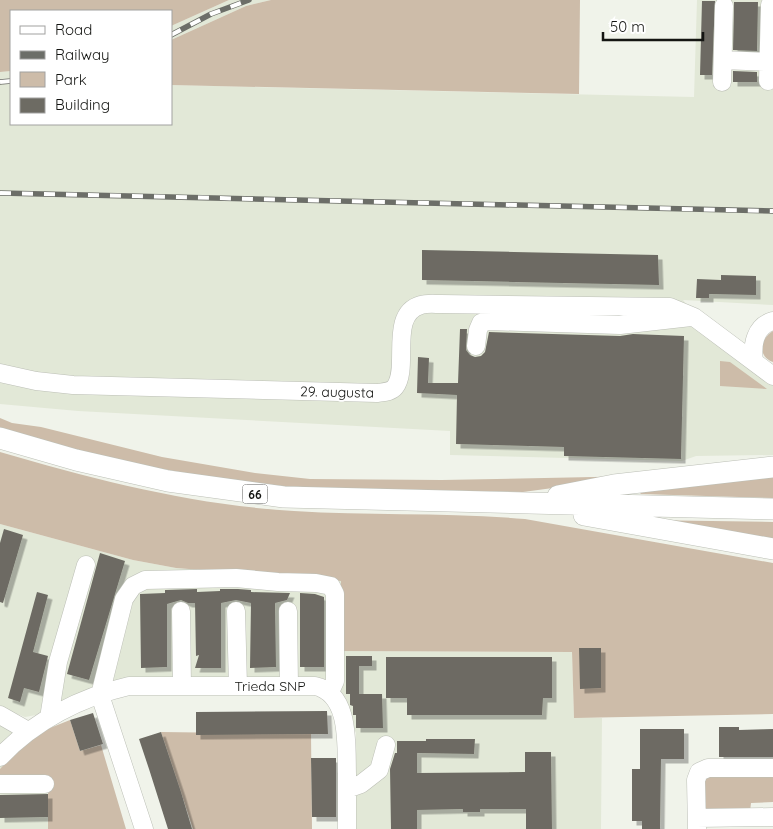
<svg xmlns="http://www.w3.org/2000/svg" width="773" height="829" font-family="Quicksand,sans-serif">
	<style>
		.built { fill: #e2e8d7 }
		.green { fill: #cdbca9 }
		.building { fill: #6d6b63; filter: url(#shadow) }
		.lines { fill: none; stroke-linecap: round; stroke-linejoin: round }
		.minor-casing { stroke: #bcbfb6; stroke-width: 19 }
		.major-casing { stroke: #bcbfb6; stroke-width: 22 }
		.minor { stroke: #fff; stroke-width: 18 }
		.major { stroke: #fff; stroke-width: 21 }
		.rail-casing { stroke: #6c6e68; stroke-width: 5.5 }
		.rail { stroke: #fff; stroke-width: 4; stroke-dasharray: 11; stroke-linecap: butt }
		.labels { text-anchor: middle; dominant-baseline: central; stroke-width: 4; stroke-linejoin: round; paint-order: stroke }
		.shield { fill: #fff; stroke: #5a5b59; stroke-width: 1 }
		.shield-label { font-size: 12px; font-weight: bold; fill: #141512 }
		.street-label { font-size: 14px; fill: #141512; stroke: #fff }
	</style>
	<defs>
		<filter id="shadow"><feDropShadow dx="4.5" dy="4.5" stdDeviation="0" flood-color="#0004"/></filter>
	</defs>
	<rect width="100%" height="100%" fill="#f0f3ea"/>
	<path class="built" d="M229 0H271L246 6 171 40V26Z
		M697 0H773V305L683 300 725 352 773 384V455L696 456 682 461 450 455V431L78 411 0 404V72L11 71V124H171V85L694 97Z
		M0 524 133 560 176 568 341 581 338 651 572 652 574 717 602 718 601 829H356V733L340 697 328 682 321 678 129 680 101 683 36 715 25 717 4 709 0 705Z
		M0 711 30 736 0 769Z
		M0 779 47 780 48 829H0Z"/>
	<path class="green" d="M0 0H229L171 26V11H11V71L0 72Z
		M271 0H580L579 94 171 85V40L246 6Z
		M773 331V362C757 356 760 339 773 331Z
		M720 361 730 362 767 389 720 386Z
		M0 418 12 423 41 427 162 457 255 473 310 479 442 480 642 476 523 492 322 488 283 486 225 480 140 465 50 443 0 428Z
		M0 452C96 480 193 505 294 511 371 516 448 512 525 519L773 563V714L574 718 572 652 338 651 341 581 176 568 133 560 0 524Z
		M773 475V498L640 494 642 492Z
		M641 520 773 522V544Z
		M70 720 80 751 101 745 126 829H48V790L0 779V769L30 736Z
		M161 732 311 734 312 829H193Z
		M773 773V802L751 803 750 812H704L705 776Z"/>
	<path class="building" d="M702 1H715L712 75H700Z
		M734 2H758L757 51 733 50Z
		M733 71 757 72V82H733Z
		M422 250 658 255 659 285 422 280Z
		M721 275 756 276V295L709 294V298H696L697 279 721 280Z
		M460 329H467L466 350 470 355 475 357 481 356 485 352 489 332 620 336 633 334 684 336 681 459 564 456V447L456 444 457 395 417 393 418 357 429 358 428 383H458Z
		M4 529 23 535 3 603 0 602V543Z
		M100 553 125 561 89 680 67 674Z
		M197 589V592L220 591V589H238L251 590V592L290 593 287 600 275 603 276 667 250 668 251 603 236 600 221 603V668H195L199 655 196 656 195 603H188L181 600 167 604V667L141 668 140 594 165 593V590Z
		M37 592 48 595 33 652 48 656 39 692 24 688 20 702 8 698Z
		M300 593 315 594 324 597V667H300Z
		M579 648H601V688L580 689Z
		M346 656H372V666H359V694H382L383 728H356V715H353V706L350 705V694H355H346Z
		M386 657H552V698H543L542 715H407V698H386Z
		M327 711 328 734 196 735V712Z
		M93 713 103 744 80 751 70 720Z
		M719 727H739V730L773 729V757H719Z
		M640 729H684V759H661L660 829H642V821H632V769H640Z
		M161 732 181 792 192 829H168L149 769 139 739Z
		M426 739H475L474 754 417 753V773L525 772V752H551L552 829H526V809H480V812H463V809L417 810V829H391L390 769 395 753H397V741H426Z
		M311 758H336V817H312Z
		M48 794V817L0 818V795Z"/>
	<g class="lines">
		<g class="minor-casing">
			<path id="minor" d="M723 60 773 62
				M768 81 770 5
				M722 82 724 6
				M476 346 478 330 481 323 488 321 620 325 691 317
				M754 361C752 345 755 326 773 321
				M0 373 36 381 73 385 377 393C384 392 391 392 395 387 410 368 388 314 421 305 427 303 435 304 441 304L670 307 694 317 773 376
				M181 611 182 686
				M236 611 238 686
				M288 611 289 686
				M100 695 124 599 133 586 145 580 236 578 278 582 316 583 331 586 335 594V681L330 692
				M100 695 144 829
				M0 715 28 731
				M49 718 58 662 86 565
				M0 757C34 721 81 697 129 686H315C351 694 346 746 347 774 347 792 347 811 347 829
				M0 784H45
				M347 789 361 784 379 770 386 745
				M697 818 773 817
				M697 829 696 780 699 772 708 768H773"/>
		</g>
		<g class="major-casing">
			<path id="major" d="M0 438 76 460 168 481 284 497 773 509
				M558 496 614 485 773 467
				M584 515 773 549"/>
		</g>
		<use href="#minor" class="minor"/>
		<use href="#major" class="major"/>
		<g class="rail-casing">
			<path id="rail" d="M171 35 211 14 249 0
				M0 82 11 81
				M0 193 773 211"/>
		</g>
		<use href="#rail" class="rail"/>
	</g>
	<g class="labels">
		<rect class="shield" x="242.5" y="484.5" width="25" height="19" rx="4"/>
		<g class="shield-label">
			<text x="255" y="494">66</text>
		</g>
		<g class="street-label">
			<text transform="translate(337 392) rotate(1)">29. augusta</text>
			<text x="270" y="686">Trieda SNP</text>
		</g>
	</g>
	<rect x="10" y="10" width="162" height="115" fill="#ffffff" stroke="#a1a1a0"/>
	<rect x="20" y="26" width="25" height="8" fill="#ffffff" stroke="#a1a1a0"/>
	<text x="55" y="35" font-size="15" fill="#141512">Road</text>
	<rect x="20" y="51" width="25" height="8" fill="#6c6e68" stroke="#a1a1a0"/>
	<text x="55" y="60" font-size="15" fill="#141512">Railway</text>
	<rect x="20" y="72" width="25" height="15" fill="#cdbca9" stroke="#a1a1a0"/>
	<text x="55" y="85" font-size="15" fill="#141512">Park</text>
	<rect x="20" y="98" width="25" height="15" fill="#6d6b63" stroke="#a1a1a0"/>
	<text x="55" y="110" font-size="15" fill="#141512">Building</text>
	<path d="M603 32v8h100v-8" fill="none" stroke="#141512" stroke-width="2.5"/>
	<text x="610" y="32" font-size="15" fill="#141512" stroke="#ffffff" stroke-width="4" paint-order="stroke">50 m</text>
</svg>
